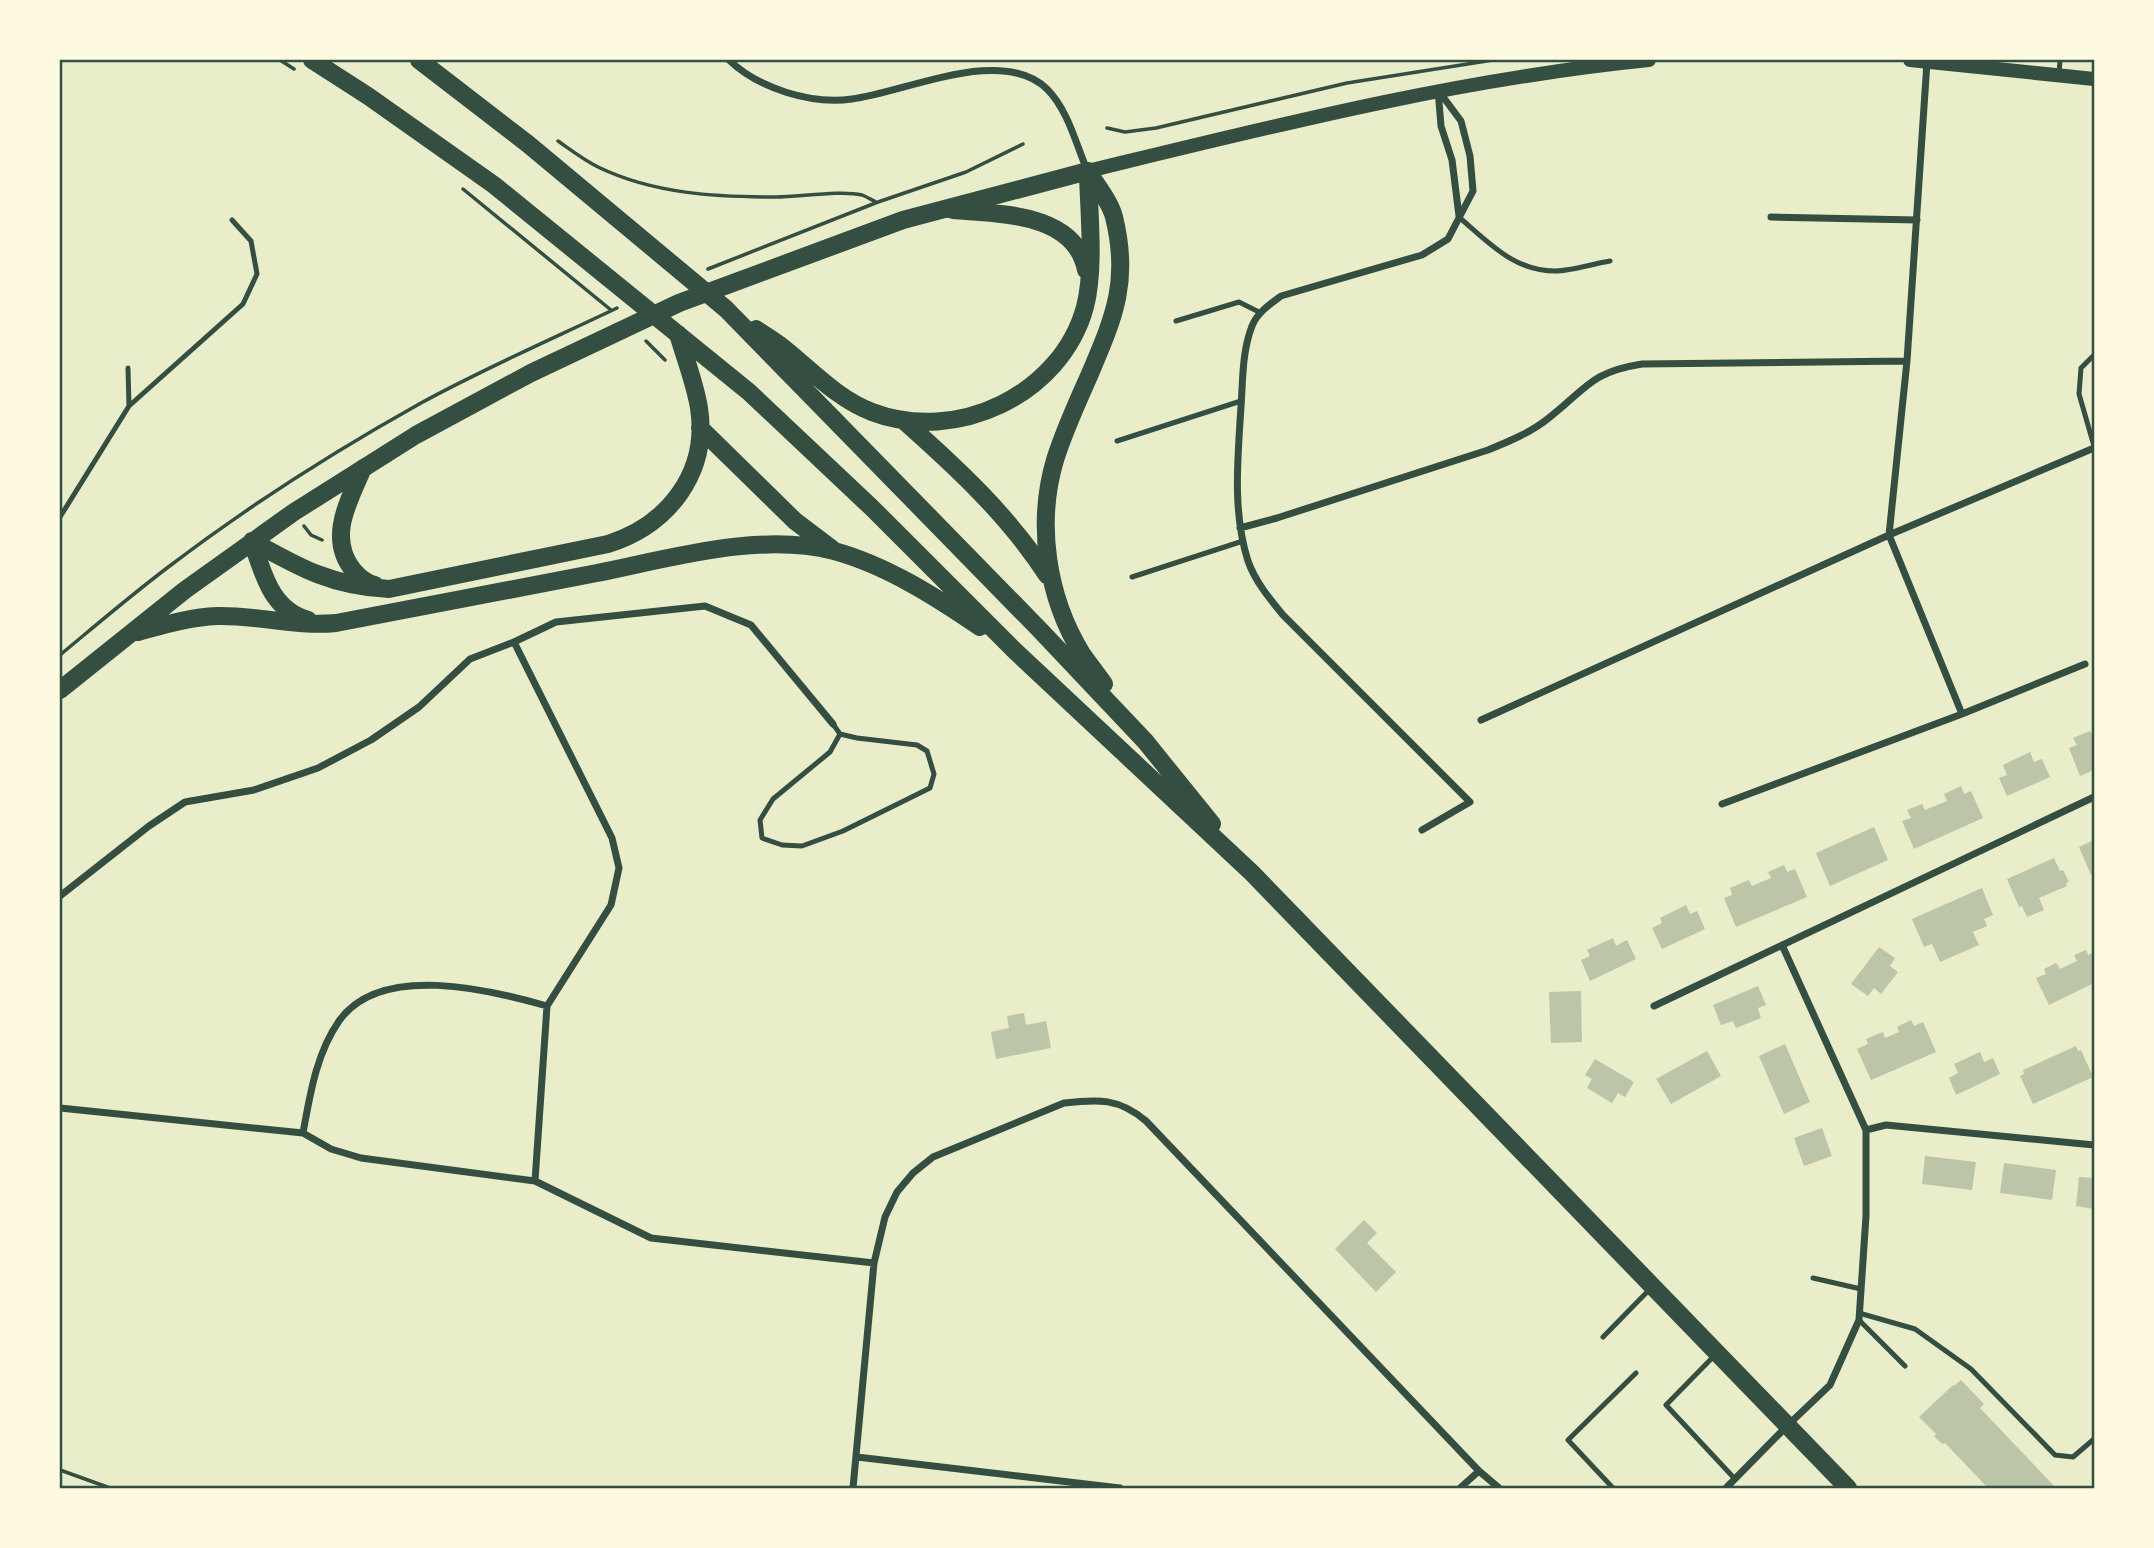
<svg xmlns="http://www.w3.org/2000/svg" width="2154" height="1548" font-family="Roboto,sans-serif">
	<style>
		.building { fill: #bcc5a7 }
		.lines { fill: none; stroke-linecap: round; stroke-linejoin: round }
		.path { stroke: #344e41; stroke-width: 3.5 }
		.service { stroke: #344e41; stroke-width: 5 }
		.minor { stroke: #344e41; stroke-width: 7 }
		.secondary { stroke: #344e41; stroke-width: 14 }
		.primary { stroke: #344e41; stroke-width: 18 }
		.neatline { fill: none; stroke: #344e41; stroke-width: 2.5 }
	</style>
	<rect width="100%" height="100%" fill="#e9edc9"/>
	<path class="building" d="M2090 731 2094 737V770L2080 776 2069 748 2077 745 2073 738Z
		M2030 752 2034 762 2042 759 2050 777 2007 796 1999 778 2007 775 2003 765Z
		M1961 786 1964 794 1971 791 1983 818 1914 849 1902 821 1911 818 1907 810 1922 804 1925 810 1947 801 1944 794Z
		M1874 827 1888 860 1830 886 1816 853Z
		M2094 840V873L2091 875 2079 847Z
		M2054 858 2060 871 2063 870 2069 882 2066 883 2067 886 2039 898 2044 910 2027 917 2022 906 2019 907 2007 879Z
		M1784 865 1787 872 1795 869 1807 897 1736 927 1724 898 1732 895 1730 888 1749 880 1752 886 1771 878 1768 872Z
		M1982 888 1993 915 1984 919 1987 926 1973 932 1979 945 1940 962 1932 944 1924 947 1912 919Z
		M1686 905 1690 914 1697 911 1705 929 1662 949 1652 928 1662 923 1660 918Z
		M1613 938 1616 946 1627 940 1636 959 1590 981 1581 960 1590 956 1587 950Z
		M1879 947 1895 958 1890 966 1898 972 1881 994 1874 988 1868 996 1851 984Z
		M2086 950 2088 955 2094 952V983L2049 1005 2036 978 2046 974 2044 969 2056 963 2060 969 2077 961 2074 955Z
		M1758 986 1766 1005 1758 1008 1761 1018 1736 1028 1733 1021 1721 1025 1713 1005Z
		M1581 991 1582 1042 1551 1043 1549 992Z
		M1024 1013 1026 1025 1046 1021 1051 1048 996 1059 991 1032 1009 1028 1007 1016Z
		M1911 1020 1914 1026 1923 1022 1936 1052 1871 1080 1857 1049 1868 1044 1866 1039 1883 1032 1885 1038 1899 1032 1897 1027Z
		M1785 1044 1810 1102 1784 1114 1759 1056Z
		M2076 1046 2078 1051 2081 1050 2093 1077 2033 1104 2020 1076 2024 1074 2023 1070Z
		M1707 1051 1721 1076 1671 1104 1656 1079Z
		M1980 1052 1984 1062 1993 1058 2000 1074 1956 1095 1949 1078 1958 1073 1954 1064Z
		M1595 1059 1634 1082 1625 1097 1618 1093 1612 1103 1587 1088 1592 1079 1585 1075Z
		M1822 1128 1832 1156 1804 1166 1794 1138Z
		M1925 1156 1976 1162 1972 1190 1922 1184Z
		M2004 1163 2056 1170 2052 1200 2000 1193Z
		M2079 1177 2094 1178V1209L2076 1206Z
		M1364 1220 1377 1233 1367 1243 1396 1272 1376 1292 1335 1249Z
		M1961 1380 1984 1404 1980 1408 2056 1488H1988L1945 1443 1942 1444 1934 1436 1936 1434 1919 1417 1953 1385 1954 1386Z"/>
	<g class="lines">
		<path class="path" d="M280 60 294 69
			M1107 128 1125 132 1156 128 1347 83 1493 60
			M558 141C571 150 584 160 598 167 654 194 716 197 776 197 799 197 841 190 862 195 867 197 872 200 876 202
			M463 189 611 310
			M708 269 878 202 966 172 1023 144
			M646 341 665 360
			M304 526 311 535 322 540
			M60 655C95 626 130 596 167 568 247 507 333 452 421 403 485 368 552 339 617 308
			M60 1470 110 1488"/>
		<path class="service" d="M2059 74 2060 60
			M1460 218C1488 242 1514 271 1555 271 1572 271 1592 264 1610 261
			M1176 321 1239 302 1261 313
			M2094 355 2081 368 2079 394 2094 446
			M129 406 243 304 257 274 251 241 232 220
			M1117 441 1241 401
			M60 517 129 406 128 368
			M1132 577 1243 541
			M833 724 840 734 857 738 917 745 927 751 934 774 930 788 843 831 802 846 782 845 762 838 760 820 773 799 830 752 840 734
			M1813 1278 1861 1289
			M1859 1313 1915 1329 1971 1369 2055 1455 2073 1457 2094 1439
			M1859 1320 1905 1366
			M1603 1337 1651 1288
			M1715 1355 1666 1405 1735 1479
			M1613 1488 1568 1440 1636 1373"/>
		<path class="minor" d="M729 60C758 88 811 105 852 99 906 92 1002 45 1047 89 1068 110 1076 144 1087 170
			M1927 62 1907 361 1889 535 1962 714
			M1438 90 1441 126 1452 160 1459 216
			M1771 217 1917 220
			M1240 528 1277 518 1488 450C1510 441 1532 432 1550 417 1587 388 1591 372 1642 364L1907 361
			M514 642 612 838 619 868 611 905 547 1006 535 1181
			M1481 720 1889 535 2094 448
			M1722 804 1962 714 2085 664
			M1422 830 1470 802 1283 615C1269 598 1255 581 1248 561 1232 511 1238 457 1241 406 1243 379 1242 352 1252 326 1257 313 1270 304 1281 296L1422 255 1448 239 1473 191 1470 156 1461 121 1438 90
			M60 896 149 826 185 802 254 790 318 768 371 740 419 707 470 659 514 642 556 622 705 606 751 625 833 724
			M1654 1006 2094 797
			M60 1108 303 1133 331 1149 361 1158 535 1181 651 1238 874 1263
			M1866 1130 1886 1125 2094 1145
			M303 1133C310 1095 316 1054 339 1021 380 962 491 990 547 1006
			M857 1457 1120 1488
			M853 1488 874 1263 885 1217 897 1192 913 1173 933 1157 1064 1103C1098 1099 1119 1098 1146 1121L1479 1471 1499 1488
			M1460 1488 1479 1471
			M1726 1488 1787 1426 1830 1385 1859 1320 1866 1216V1130L1782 945"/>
		<path class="secondary" d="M1910 60 2094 79
			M1088 171C1273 126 1458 79 1649 60"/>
		<path class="primary" d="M312 60 368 96 494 185 749 392 871 507 1013 649 1252 873 1848 1488
			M419 60 528 144 726 309 1039 629 1145 741 1212 824
			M1088 171C1096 185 1110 201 1114 217 1130 282 1114 317 1089 376 1077 403 1064 431 1055 460 1036 524 1047 597 1082 654 1089 664 1097 674 1104 684
			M953 210C998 214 1075 212 1086 270
			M756 329C766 336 777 342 786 350 813 372 838 399 872 412 956 444 1061 395 1085 307 1095 268 1089 214 1088 174
			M903 420C956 467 1008 515 1047 575
			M700 428 795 521 832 549
			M363 468C349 501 327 537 353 570 359 577 366 583 375 585
			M252 541C300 568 332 586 389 589L608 544C668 525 709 473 699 408 695 383 685 358 678 334
			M252 541C263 573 271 610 308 620
			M138 632C164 625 190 617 217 616 257 615 296 627 336 623 423 606 510 590 597 573 672 558 759 532 834 551 886 565 936 597 980 627
			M60 690 185 590 294 512 416 435 531 373 679 303 903 220 1088 171"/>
	</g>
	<rect width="2154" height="1548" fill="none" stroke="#fefae0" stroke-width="122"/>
	<rect x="61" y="61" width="2032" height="1426" class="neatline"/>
</svg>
